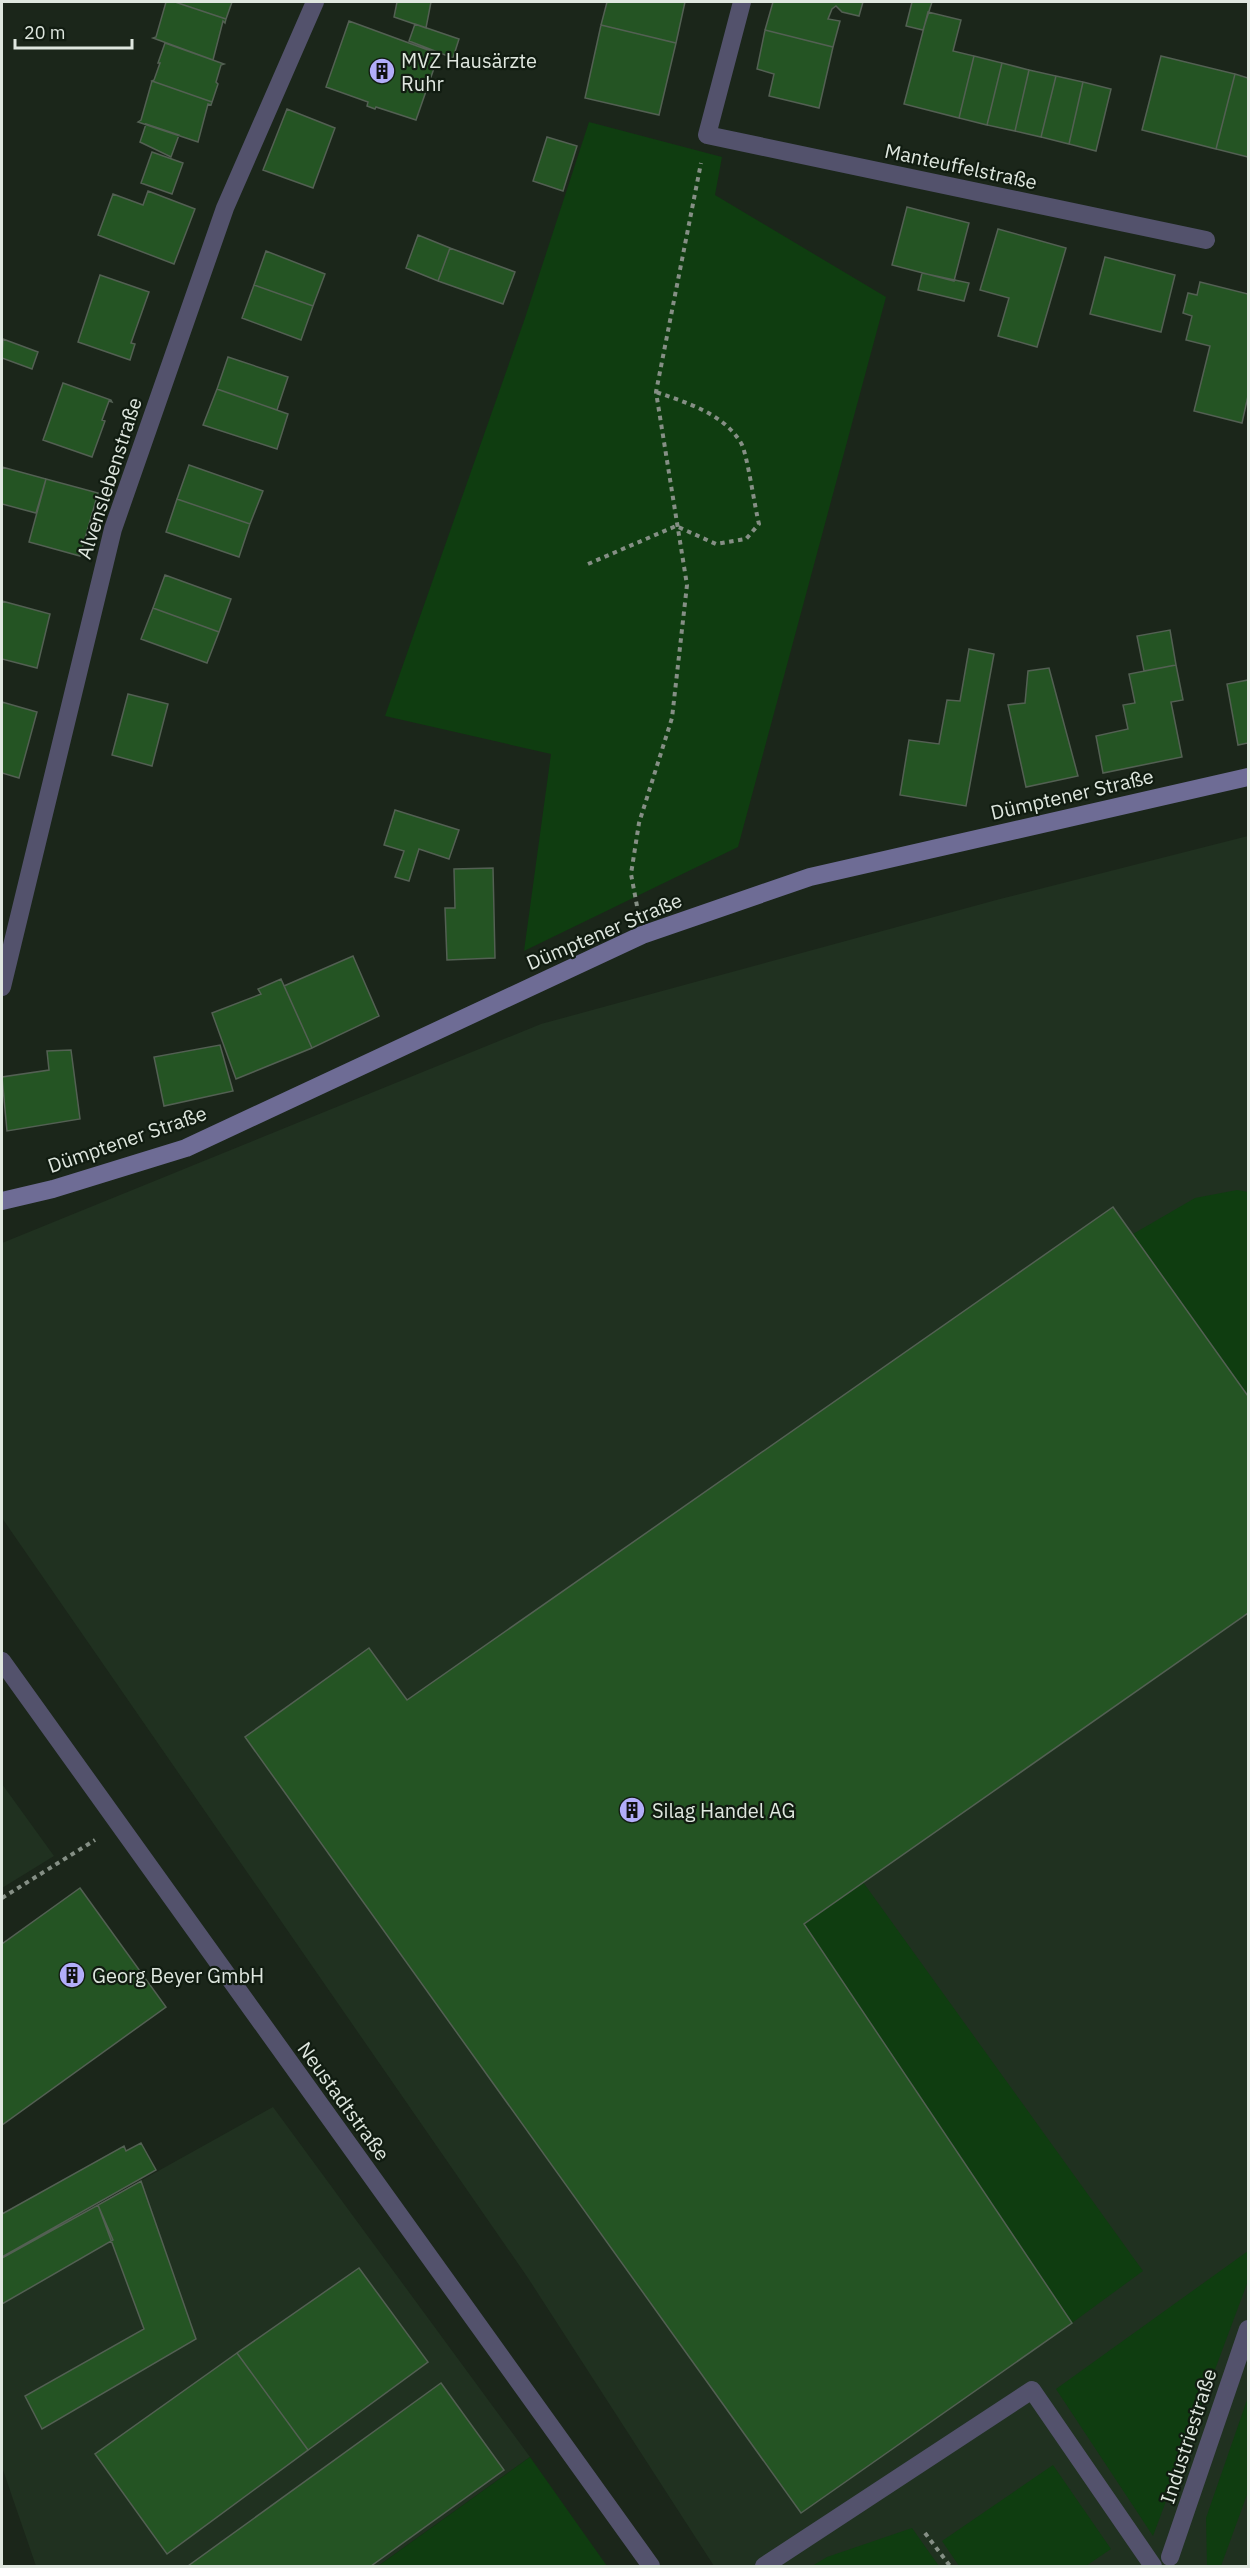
<svg xmlns="http://www.w3.org/2000/svg" width="1250" height="2568" font-family="'IBM Plex Sans',sans-serif">
	<style>
		.built { fill: #203120 }
		.green { fill: #0f3d10 }
		.building { fill: #245423; stroke: #536053; stroke-width: 1.5 }
		.lines { fill: none; stroke-linecap: round; stroke-linejoin: round }
		.path { stroke: #858f85; stroke-width: 4; stroke-dasharray: 4.5 4.5; stroke-linecap: butt }
		.lane { stroke: #53526c; stroke-width: 18 }
		.street { stroke: #53526c; stroke-width: 18 }
		.secondary { stroke: #6e6c95; stroke-width: 18 }
		.labels { text-anchor: middle; dominant-baseline: central; stroke-width: 4.5; stroke-linejoin: round; paint-order: stroke }
		.poi-label { font-size: 20px; fill: #dfe7df; stroke: #111c11; text-anchor: start }
		.street-label { font-size: 20px; fill: #dfe7df; stroke: #111c11 }
	</style>
	<rect width="100%" height="100%" fill="#1b261a"/>
	<path class="built" d="M1248 836V2566H714L528 2278 2 1518V1243L541 1024 1000 899Z
		M2 1784 54 1856 2 1888Z
		M273 2107 530 2457 378 2566H36L2 2467V2258Z"/>
	<path class="green" d="M589 122 722 157 715 195 886 297 738 847 524 951 551 754 385 716 525 318Z
		M1237 1190 1248 1192V1396L1133 1234 1195 1198Z
		M863 1882 1143 2271 1072 2323 804 1924Z
		M1248 2251V2281L1153 2536 1056 2389Z
		M1248 2397V2492L1221 2566H1207L1206 2518Z
		M530 2457 607 2566H378Z
		M1053 2465 1111 2549 1086 2566H959L942 2541Z
		M912 2528 939 2566H812L827 2557Z"/>
	<path class="building" d="M166 2H175L226 19 225 23 223 21 213 60 153 38 156 37Z
		M175 2H232L226 19Z
		M397 2H431L426 28 394 17Z
		M607 2H685L676 43 601 25Z
		M773 2H863L859 16 842 12 836 6 832 9 828 19 840 21 833 47 765 30Z
		M912 2H932L923 30 906 26Z
		M928 12 961 20 953 51 974 56 959 118 904 104Z
		M349 21 439 54 416 120 376 107 375 109 367 106 368 102 326 87Z
		M415 24 459 39 453 58 409 41Z
		M601 25 676 43 659 115 585 98Z
		M765 30 833 47 819 108 769 96 774 74 757 69Z
		M165 43 224 64 221 65 216 82 218 84 212 102 152 81 154 80 160 63H158Z
		M974 56 1002 63 987 125 959 118Z
		M1161 56 1235 74 1216 149 1142 130Z
		M1002 63 1029 70 1015 131 987 125Z
		M1029 70 1056 76 1041 137 1015 131Z
		M1235 74 1248 78V157L1216 149Z
		M1056 76 1083 82 1069 144 1041 137Z
		M152 81 212 102 211 105 208 104 198 142 138 122 141 120Z
		M1083 82 1111 89 1096 151 1069 144Z
		M287 109 335 128 313 188 263 170Z
		M146 124 179 135 171 157 140 142Z
		M547 137 577 146 563 191 533 181Z
		M152 152 183 163 172 194 141 183Z
		M148 191 195 209 174 264 98 235 113 194 143 205Z
		M907 207 969 223 954 281 892 265Z
		M998 229 1066 248 1037 347 998 336 1009 298 980 290Z
		M418 235 450 248 438 281 406 268Z
		M450 248 515 272 503 304 438 281Z
		M266 251 325 274 313 306 254 285Z
		M1105 257 1175 275 1161 332 1090 314Z
		M922 273 969 283 964 301 918 290Z
		M100 275 149 292 131 343 135 344 130 360 78 342Z
		M1200 282 1248 294V396L1242 423 1194 411 1210 346 1186 340 1192 316 1183 313 1188 293 1197 295Z
		M254 285 313 306 301 340 242 318Z
		M3 339 38 352 32 369 2 358Z
		M228 357 288 377 277 410 217 389Z
		M63 383 111 400 112 402 109 401 102 420 105 421 92 457 43 440Z
		M217 389 288 414 277 449 203 425Z
		M189 465 263 491 250 524 177 499Z
		M2 467 46 479 36 513 2 504Z
		M46 479 98 493 80 556 29 542Z
		M177 499 250 524 239 557 166 532Z
		M165 575 231 599 219 632 153 608Z
		M2 601 50 614 37 668 2 659Z
		M153 608 219 632 207 663 141 639Z
		M1170 630 1176 665 1144 671 1137 636Z
		M969 649 994 654 966 806 900 795 909 740 939 744 947 700 960 701Z
		M1176 665 1183 700 1171 702 1182 757 1103 773 1096 736 1128 729 1123 705 1135 703 1129 674Z
		M1049 668 1078 776 1026 787 1008 705 1025 703 1028 671Z
		M1248 680V743L1238 745 1227 684Z
		M128 694 168 704 152 766 112 755Z
		M2 702 37 712 19 778 2 773Z
		M395 810 459 830 449 859 419 849 409 881 395 877 404 851 384 845Z
		M493 868 495 958 447 960 445 908H455L454 869Z
		M353 956 379 1016 312 1048 284 986Z
		M281 979 312 1048 236 1079 212 1013 261 994 258 989Z
		M220 1045 233 1091 164 1106 154 1057Z
		M71 1050 80 1119 7 1131 2 1077 49 1070 47 1051Z
		M1113 1207 1248 1396V1613L804 1924 1072 2323 801 2513 245 1737 369 1648 407 1700Z
		M80 1888 166 2007 2 2125V1944Z
		M141 2143 156 2170 2 2257V2214L124 2146 126 2151Z
		M141 2181 196 2339 42 2429 25 2396 144 2329 98 2205Z
		M98 2205 113 2240 2 2304V2258Z
		M359 2268 428 2362 308 2450 237 2353Z
		M237 2353 308 2450 167 2554 95 2454Z
		M441 2383 504 2470 371 2566H188Z"/>
	<g class="lines">
		<path class="path" d="M588 564 676 526 716 544 746 539 759 524C755 509 747 452 741 443 723 413 687 403 656 392
			M637 906 631 874 639 823 672 718 687 585 656 392 701 163
			M2 1898 95 1840
			M925 2533 950 2566"/>
		<path class="lane" d="M764 2566 1032 2390 1153 2566"/>
		<path class="street" d="M742 2 707 135 1206 240
			M2 987 113 529 225 208 315 2
			M2 1661 651 2566
			M1170 2557 1248 2329"/>
		<path class="secondary" d="M2 1201 53 1189 186 1148 642 935 810 877 1248 777"/>
	</g>
	<defs>
		<g id="building-disc" transform="scale(1.35)"><circle r="9.5" fill="#b2adf9" stroke="#111c11"/><path d="M-4-6H4V6H1V3H-1V6H-4ZM-2.5-4.3h1.7v1.8h-1.7ZM.8-4.3h1.7v1.8H.8ZM-2.5-1h1.7V.8h-1.7ZM.8-1h1.7V.8H.8Z" fill="#111"/></g>
	</defs>
	<g fill-rule="evenodd">
		<use href="#building-disc" x="382" y="71"/>
		<use href="#building-disc" x="632" y="1810"/>
		<use href="#building-disc" x="72" y="1975"/>
	</g>
	<g class="labels">
		<g class="poi-label">
			<text x="401" y="60">MVZ Hausärzte<tspan x="401" dy="23">Ruhr</tspan></text>
			<text x="652" y="1810">Silag Handel AG</text>
			<text x="92" y="1975">Georg Beyer GmbH</text>
		</g>
		<g class="street-label">
			<text transform="translate(961 166) rotate(12)">Manteuffelstraße</text>
			<text transform="translate(109 478) rotate(-72)">Alvenslebenstraße</text>
			<text transform="translate(1072 794) rotate(-13)">Dümptener Straße</text>
			<text transform="translate(604 931) rotate(-23)">Dümptener Straße</text>
			<text transform="translate(127 1139) rotate(-19)">Dümptener Straße</text>
			<text transform="translate(344 2101) rotate(54)">Neustadtstraße</text>
			<text transform="translate(1188 2436) rotate(-72)">Industriestraße</text>
		</g>
	</g>
	<rect width="1250" height="2568" fill="none" stroke="#dfe7df" stroke-width="6"/>
	<path d="M15 39v9h117v-9" fill="none" stroke="#dfe7df" stroke-width="3"/>
	<text x="24" y="39" font-size="18" fill="#dfe7df" stroke="#111c11" stroke-width="4.5" paint-order="stroke">20 m</text>
</svg>
